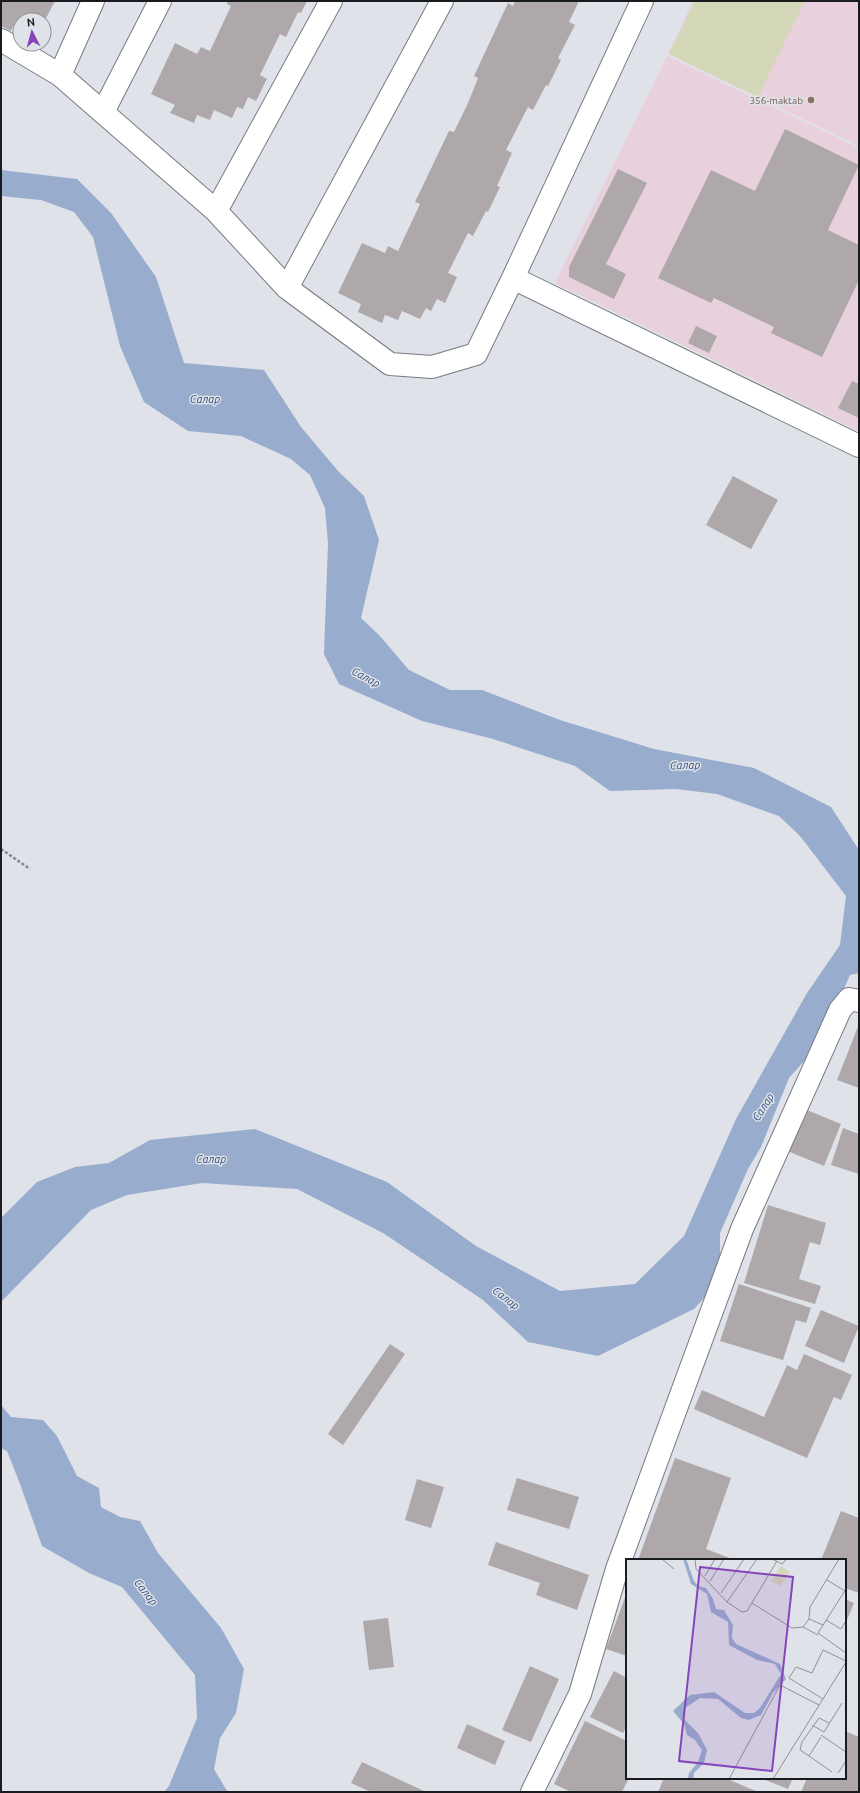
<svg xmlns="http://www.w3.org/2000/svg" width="860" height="1793" font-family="Ubuntu,sans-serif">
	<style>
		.education { fill: #e8d1dc }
		.green { fill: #d4d7b8 }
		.water { fill: #98accd }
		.building { fill: #aea8ab }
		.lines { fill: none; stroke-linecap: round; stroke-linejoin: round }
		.minor-casing { stroke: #777a80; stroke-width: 24 }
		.path { stroke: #838589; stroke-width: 2.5; stroke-dasharray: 3 2; stroke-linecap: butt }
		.minor { stroke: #fff; stroke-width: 22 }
		.education-dot { fill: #8d6e63; stroke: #dfe2e8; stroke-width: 1.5 }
		.labels { text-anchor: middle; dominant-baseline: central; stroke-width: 3; stroke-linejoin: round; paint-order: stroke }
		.education-label { font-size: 10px; fill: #785e54; stroke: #dfe2e8; text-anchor: end }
		.water-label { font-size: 11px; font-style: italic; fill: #334e7c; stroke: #dfe2e8 }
		.inset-road { fill: none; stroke: #909297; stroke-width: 1 }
		.view { fill: #8545ba; fill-opacity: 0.15; stroke: #8545ba; stroke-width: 2 }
		.inset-edge { fill: none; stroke: #1a1b1e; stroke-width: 2 }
	</style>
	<rect width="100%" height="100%" fill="#dfe2e8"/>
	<path class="education" d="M693 1H859V146L668 54Z
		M667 56 859 148V431L555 283Z"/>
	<path class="green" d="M695 1H805L758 97 669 54Z"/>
	<path class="water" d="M1 170 77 179 111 213 156 277 184 363 264 370 301 427 338 471 364 496 379 540 361 618 379 635 409 670 450 690H482L560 720 654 749 754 768 831 807 859 850V973L850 975 842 993 806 1059 789 1078 761 1147 748 1169 720 1233V1264L706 1296 694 1309 598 1356 528 1342 483 1300 383 1233 297 1189 202 1183 127 1195 91 1210 1 1302V1218L37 1182 75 1167 109 1163 150 1140 255 1129 387 1182 476 1246 560 1291 635 1284 684 1236 736 1119 807 993 840 945 846 896 800 836 779 816 717 794 676 789 610 791 575 766 493 739 422 721 339 684 324 654 328 544 325 508 310 475 291 459 241 436 188 431 144 402 120 346 93 237 74 212 41 200 1 196Z
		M1 1405 11 1417 43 1420 57 1436 77 1476 99 1488 101 1507 120 1517 140 1521 158 1553 221 1628 244 1669 236 1713 220 1738 214 1769 227 1791 226 1792H164L169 1786 197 1718 195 1675 122 1587 89 1573 42 1546 20 1484 7 1451 1 1448Z"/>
	<path class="building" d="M1 1H55L45 20H20V25L15 23 11 31 1 26Z
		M228 1H307L301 13 298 12 286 37 280 34 260 75 267 79 256 101 248 97 243 109 237 107 232 118 214 110 210 120 197 115 194 123 170 113 175 105 151 94 175 43 197 54 201 47 210 51 231 6 227 4Z
		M515 1H579L569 22 575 25 558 58 561 60 548 86 546 85 533 110 528 107 506 150 512 153 497 186 500 187 488 212 486 211 473 236 468 233 448 273 457 277 445 303 437 299 431 311 426 308 420 319 402 311 398 320 385 315 382 323 358 312 361 304 338 293 362 243 385 253 388 246 398 251 420 204 415 202 449 131 454 132 468 103 478 78 474 76 508 3 513 6Z
		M785 129 859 165 828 230 859 245V280L822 357 771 333 774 327 714 298 711 303 658 278 711 170 755 191Z
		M618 169 647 183 606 264 626 274 614 299 569 277V267Z
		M696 326 717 336 709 353 688 343Z
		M852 381 859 384V418L838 408Z
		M733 476 778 500 751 549 706 525Z
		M859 1024V1088L837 1080Z
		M802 1108 841 1124 824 1166 785 1150Z
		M843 1128 859 1134V1174L831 1165Z
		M768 1205 826 1223 820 1245 810 1242 799 1279 821 1286 815 1304 744 1283Z
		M739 1284 811 1308 806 1323 796 1320 783 1360 720 1341Z
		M821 1310 859 1326 844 1363 805 1346Z
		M390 1344 405 1354 343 1445 328 1434Z
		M804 1354 852 1375 841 1400 834 1397 807 1458 694 1409 702 1390 764 1417 787 1365 797 1370Z
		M675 1458 731 1478 706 1549 735 1560H638Z
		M517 1478 579 1497 569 1529 507 1510Z
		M417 1479 444 1487 431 1528 405 1520Z
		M841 1511 859 1518V1593L845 1588V1560H821Z
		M496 1542 589 1575 577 1610 536 1595 540 1583 488 1565Z
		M627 1592V1656L606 1649Z
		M845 1599 854 1603 845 1625Z
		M388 1618 394 1667 369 1670 363 1621Z
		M530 1666 559 1679 531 1742 502 1730Z
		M614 1671 627 1678V1725L623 1733 590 1717Z
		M585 1721 627 1741V1778H629L622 1792H571L554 1784Z
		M467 1724 505 1741 495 1765 457 1748Z
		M845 1731 859 1737V1792H801L807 1778H845Z
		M362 1762 426 1792H371L351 1783Z
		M664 1778H725L758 1792H658Z
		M760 1778H793L788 1789Z"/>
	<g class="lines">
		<g class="minor-casing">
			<path id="minor" d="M1 40 60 75 216 211 287 288 390 364 432 367 476 354 513 278 642 1
				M60 75 93 1
				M103 112 160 1
				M216 211 331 1
				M513 278 859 446
				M287 288 442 1
				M532 1792 580 1694 617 1569 742 1229 840 1010 849 999 859 1001"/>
		</g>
		<path class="path" d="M1 849 30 869"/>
		<use href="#minor" class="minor"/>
	</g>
	<circle class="education-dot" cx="811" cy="100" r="4"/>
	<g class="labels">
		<g class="education-label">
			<text x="803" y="100">356-maktab</text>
		</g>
		<g class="water-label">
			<text x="205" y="399">Салар</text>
			<text transform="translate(366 677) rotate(28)">Салар</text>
			<text transform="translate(685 765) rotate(-2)">Салар</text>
			<text transform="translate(763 1107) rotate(-58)">Салар</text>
			<text x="211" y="1159">Салар</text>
			<text transform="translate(506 1298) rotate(37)">Салар</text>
			<text transform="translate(146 1592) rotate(52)">Салар</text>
		</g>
	</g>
	<g transform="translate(626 1559)">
		<rect width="220" height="220" fill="#dfe2e8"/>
		<path d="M155 7 164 13 154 27 145 22Z" fill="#d4d7b8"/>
		<path d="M57 0H60L68 22 72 27 80 29 87 40 90 50 98 51 107 66 106 79 110 85 154 105 160 120 147 134 135 156 123 161 115 159 92 140 74 139 59 149 58 160 72 174 81 191 78 204 68 214 67 220H62L63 214 72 203 76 191 69 181 61 176 58 165 47 152 64 136 88 133 119 154H128L134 149 155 115 149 105 131 101 103 86 102 63 85 53 81 35 65 25Z" fill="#98accd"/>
		<path class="inset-road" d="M36 0 48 10M69 0 70 10 101 43 116 53 121 52 151 2M146 0 156 5 161 0M79 17 89 0M201 21 219 32M84 22 98 0M220 30 192 74 220 94M95 34 118 0M101 43 131 0M126 44 166 69 177 68 183 60M200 61 215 70 220 62M197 66 183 60 184 48 213 0M177 68 192 76M197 140 163 119 170 108 186 114 197 91 220 102M186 166 198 173 216 144M195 176 220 193M195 178 183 197 206 213M183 197 174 191 176 183 193 159 203 164M212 214 220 202M103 220 154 126 193 146M147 220 220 103"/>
		<path class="view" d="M74 8 167 18 146 212 53 202Z"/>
		<rect width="220" height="220" class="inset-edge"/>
	</g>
	<rect width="860" height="1793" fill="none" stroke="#1a1b1e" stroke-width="4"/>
	<g transform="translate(32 32) rotate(354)"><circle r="19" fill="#dfe2e8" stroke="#909297"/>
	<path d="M0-3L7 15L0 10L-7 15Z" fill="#8545ba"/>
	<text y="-6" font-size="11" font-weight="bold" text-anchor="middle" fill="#1a1b1e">N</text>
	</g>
</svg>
